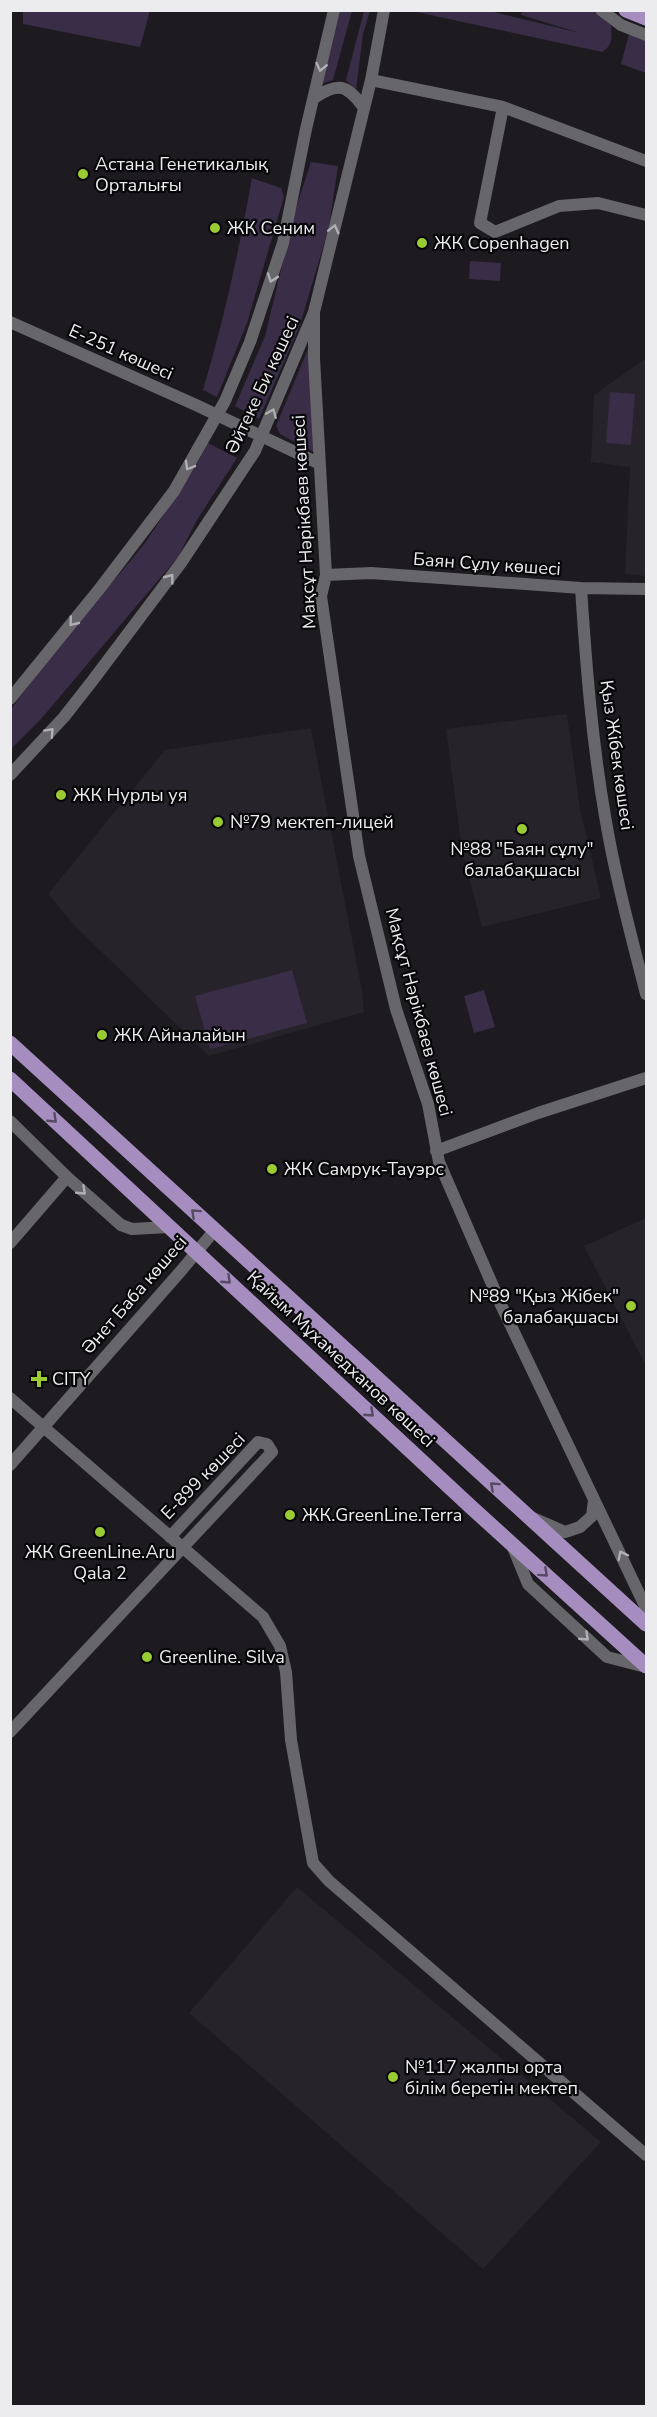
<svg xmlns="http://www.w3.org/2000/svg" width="657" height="2417" font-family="'Nunito Sans',sans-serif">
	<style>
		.built { fill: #27232b }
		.green { fill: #392d47 }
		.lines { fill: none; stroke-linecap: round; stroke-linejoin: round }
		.minor { stroke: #67666a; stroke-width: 12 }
		.major { stroke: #a58ebf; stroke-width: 15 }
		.oneway { stroke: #b0afb3 }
		.oneway2 { stroke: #564a64 }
		.poi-dot { fill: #9bcb33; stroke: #070608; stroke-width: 2 }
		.labels { text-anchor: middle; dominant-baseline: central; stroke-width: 4.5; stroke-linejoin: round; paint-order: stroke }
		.poi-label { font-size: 18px; fill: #ecebee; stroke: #070608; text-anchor: start }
		.street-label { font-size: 18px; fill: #ecebee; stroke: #070608 }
	</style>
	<rect width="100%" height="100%" fill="#1d1b1f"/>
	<path class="built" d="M646 358V576L625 574 630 467 591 462 594 395Z
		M567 714 580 809 601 898 482 927 462 850 446 729Z
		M311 728 362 991 364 1012 209 1056 75 926 48 894 165 750Z
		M646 1218V1366L584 1246Z
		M297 1887 601 2142 483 2269 189 2013Z"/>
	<path class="green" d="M23 11V10L150 11 140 47 23 24Z
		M338 11H352L333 80 321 84Z
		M364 11H370L363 34 356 90 346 80Z
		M412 11H490L580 33 521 15 522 11H593L611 25C612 38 613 45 602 52Z
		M629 34 646 40V73L621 64Z
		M311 162 338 166 329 227 300 325 259 419 235 406 265 336 296 208Z
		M252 178 281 188 284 197 247 323 217 397 203 390C224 320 239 250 252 178Z
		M470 261 501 263 500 281 469 279Z
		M310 344 314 452 280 434 276 426Z
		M610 392 635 394 631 445 606 443Z
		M208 443 237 458 197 520 178 557 41 719 11 749V709L40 670 145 543 195 467Z
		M292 970 307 1023 210 1049 195 996Z
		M484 990 495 1027 474 1033 464 996Z"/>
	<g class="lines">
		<path class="minor" d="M601 10 621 25 646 35
			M371 80 503 107 646 161
			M314 98C338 82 347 84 364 108
			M503 107 480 223 495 232 559 206 598 203 646 215
			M314 312V358L326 575 321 596 359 856 396 1009 428 1104 439 1162 502 1307 646 1608
			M10 322 196 405 318 463
			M326 575 371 573 581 588 646 589
			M581 588C586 664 592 741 605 816 615 876 631 935 646 994
			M10 699 101 587 174 491 225 401 250 342 283 243 306 129 334 10
			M10 775 64 717 93 680 181 563 255 451 314 312 371 80 384 10
			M10 1121 67 1177 121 1225 132 1229 169 1227
			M436 1151 538 1113 646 1078
			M10 1243 67 1177
			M10 1398 263 1617 280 1646 286 1672 291 1740 313 1863 329 1881 646 2155
			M10 1465 180 1272 214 1231
			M533 1518 565 1532 580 1527 592 1516 594 1500
			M512 1545 528 1584 607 1657 646 1667
			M10 1732 272 1452 267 1444 258 1442 170 1537"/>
		<path class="major" d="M626 10 646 18
			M10 1043 646 1624
			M10 1079 471 1507 646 1666"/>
	</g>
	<defs><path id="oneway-chevron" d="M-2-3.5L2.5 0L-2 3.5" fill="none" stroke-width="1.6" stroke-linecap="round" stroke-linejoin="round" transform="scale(1.5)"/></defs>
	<g class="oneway">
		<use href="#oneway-chevron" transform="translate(321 67) rotate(103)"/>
		<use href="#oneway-chevron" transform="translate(334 229) rotate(-76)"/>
		<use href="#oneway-chevron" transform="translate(272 278) rotate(109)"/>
		<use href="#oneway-chevron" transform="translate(272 413) rotate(-67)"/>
		<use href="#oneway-chevron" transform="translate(189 466) rotate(120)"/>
		<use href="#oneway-chevron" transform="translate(170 578) rotate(-53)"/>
		<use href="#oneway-chevron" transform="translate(73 622) rotate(129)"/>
		<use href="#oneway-chevron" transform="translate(50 732) rotate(-47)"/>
		<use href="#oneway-chevron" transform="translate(82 1191) rotate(43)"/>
		<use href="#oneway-chevron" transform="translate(622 1555) rotate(-117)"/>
		<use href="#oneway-chevron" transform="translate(585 1637) rotate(43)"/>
	</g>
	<g class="oneway2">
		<use href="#oneway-chevron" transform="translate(53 1119) rotate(43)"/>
		<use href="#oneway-chevron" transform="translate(195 1213) rotate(-138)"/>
		<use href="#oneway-chevron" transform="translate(227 1280) rotate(43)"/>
		<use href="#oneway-chevron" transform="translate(370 1413) rotate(43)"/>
		<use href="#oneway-chevron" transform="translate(494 1486) rotate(-138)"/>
		<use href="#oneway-chevron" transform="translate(544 1573) rotate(42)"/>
	</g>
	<g class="poi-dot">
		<circle cx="83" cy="174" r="6"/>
		<circle cx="215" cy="228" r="6"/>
		<circle cx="422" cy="243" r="6"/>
		<circle cx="61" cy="795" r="6"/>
		<circle cx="218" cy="822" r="6"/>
		<circle cx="522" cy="829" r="6"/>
		<circle cx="102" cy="1035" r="6"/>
		<circle cx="272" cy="1169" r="6"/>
		<circle cx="631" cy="1306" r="6"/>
		<path d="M36 1370h6v6h6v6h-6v6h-6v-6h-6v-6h6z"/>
		<circle cx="290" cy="1515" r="6"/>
		<circle cx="100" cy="1532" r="6"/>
		<circle cx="147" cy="1657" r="6"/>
		<circle cx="393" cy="2077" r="6"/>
	</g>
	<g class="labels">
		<g class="poi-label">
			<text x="95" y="164">Астана Генетикалық<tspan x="95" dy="21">Орталығы</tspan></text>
			<text x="227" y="228">ЖК Сеним</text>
			<text x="434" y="243">ЖК Copenhagen</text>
			<text x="73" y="795">ЖК Нурлы уя</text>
			<text x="230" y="822">№79 мектеп-лицей</text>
			<text x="522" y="849" text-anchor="middle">№88 "Баян сұлу"<tspan x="522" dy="21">балабақшасы</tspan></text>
			<text x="114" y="1035">ЖК Айналайын</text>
			<text x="284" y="1169">ЖК Самрук-Тауэрс</text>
			<text x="619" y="1296" text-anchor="end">№89 "Қыз Жібек"<tspan x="619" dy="21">балабақшасы</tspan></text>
			<text x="52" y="1379">CITY</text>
			<text x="302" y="1515">ЖК.GreenLine.Terra</text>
			<text x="100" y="1552" text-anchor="middle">ЖК GreenLine.Aru<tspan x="100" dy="21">Qala 2</tspan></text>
			<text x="159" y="1657">Greenline. Silva</text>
			<text x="405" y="2067">№117 жалпы орта<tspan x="405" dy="21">білім беретін мектеп</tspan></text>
		</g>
		<g class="street-label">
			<text transform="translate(121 352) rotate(24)">Е-251 көшесі</text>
			<text transform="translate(262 385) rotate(-65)">Әйтеке Би көшесі</text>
			<text transform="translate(304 522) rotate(-93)">Мақсұт Нәрікбаев көшесі</text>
			<text transform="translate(487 564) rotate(4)">Баян Сұлу көшесі</text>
			<text transform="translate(617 755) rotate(82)">Қыз Жібек көшесі</text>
			<text transform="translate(419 1012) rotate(75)">Мақсұт Нәрікбаев көшесі</text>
			<text transform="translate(134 1295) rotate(-49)">Әнет Баба көшесі</text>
			<text transform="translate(341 1359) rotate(43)">Қайым Мұхамедханов көшесі</text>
			<text transform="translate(203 1476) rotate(-46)">Е-899 көшесі</text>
		</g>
	</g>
	<rect width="657" height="2417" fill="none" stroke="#ecebee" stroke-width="24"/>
</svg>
